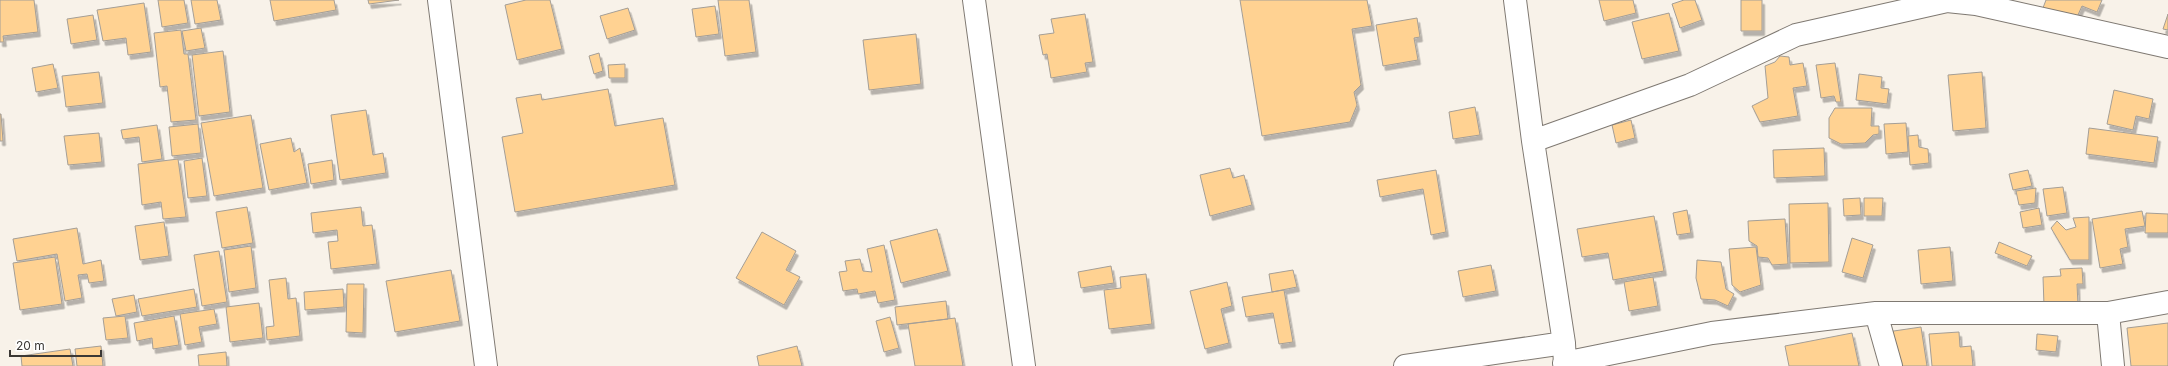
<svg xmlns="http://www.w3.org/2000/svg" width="2168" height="366" font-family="Inter,sans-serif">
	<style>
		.building { fill: #ffd292; stroke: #a49e96; filter: url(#shadow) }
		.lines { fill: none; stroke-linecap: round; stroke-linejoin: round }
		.street-casing { stroke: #7f7972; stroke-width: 24 }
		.street { stroke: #fff; stroke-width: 22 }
	</style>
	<defs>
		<filter id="shadow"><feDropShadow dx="2.5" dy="4.5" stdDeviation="0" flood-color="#0004"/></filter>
	</defs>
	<rect width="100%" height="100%" fill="#f8f2e9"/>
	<path class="building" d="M0 0H34L38 32 3 36 4 42H0Z
		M158 0H184L188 23 162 27Z
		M191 0H217L221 20 195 24Z
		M270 0H334L336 10 274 21Z
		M368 0H399L369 4Z
		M526 0H550L562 49 517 60 505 5Z
		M718 0H749L756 52 725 56Z
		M1240 0H1367L1372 26 1352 29 1361 85 1354 92 1357 105 1350 122 1262 136Z
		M1599 0H1633L1636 13 1604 21Z
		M1684 0H1695L1702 20 1680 28 1672 4Z
		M1741 0H1762V31H1741Z
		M2046 0H2102L2097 12 2082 6 2073 26 2041 13Z
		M144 3 151 52 128 55 126 38 103 41 97 10Z
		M715 6 719 34 696 37 692 9Z
		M628 8 635 30 607 39 600 16Z
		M1669 13 1679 51 1642 59 1632 22Z
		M1085 14 1093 62 1085 63 1087 72 1051 78 1047 54 1043 55 1039 35 1054 33 1051 19Z
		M2168 14V30L2163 29Z
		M93 15 97 40 71 44 67 19Z
		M1417 18 1420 37 1414 38 1418 60 1383 66 1376 25Z
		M201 28 205 48 186 51 182 31Z
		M181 30 184 54H188L196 120 171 122 167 86 160 87 154 33Z
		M916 34 921 84 869 90 863 40Z
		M223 51 230 112 199 116 192 55Z
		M599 53 603 71 594 74 589 56Z
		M1780 56 1789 57 1790 65 1803 63 1807 86 1793 88 1798 116 1760 122 1752 106 1768 98 1765 66 1775 62Z
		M1835 63 1841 102H1836L1834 96 1821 98 1816 65Z
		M53 64 58 88 36 92 32 68Z
		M625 64V78H609L608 65Z
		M99 72 103 103 66 107 62 76Z
		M1982 72 1986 128 1953 131 1948 75Z
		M1859 74 1882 77 1881 88 1889 89 1887 104 1856 100Z
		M608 89 615 126 663 118 675 185 515 212 502 137 523 133 516 98 541 94 542 100Z
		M2114 90 2153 99 2149 119 2136 116 2133 130 2107 124Z
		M1475 107 1480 135 1453 139 1449 112Z
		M1835 108H1872L1871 126H1879V134L1873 135 1865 143 1841 144 1829 138V118Z
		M366 110 373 155 383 153 386 173 340 180 331 115Z
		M0 114H1L3 141H0Z
		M251 115 263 188 214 196 201 123Z
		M1631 120 1635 138 1616 143 1612 125Z
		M1906 123 1908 152 1886 154 1884 124Z
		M198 124 201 153 172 156 169 127Z
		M157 125 162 159 142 162 139 137 123 139 121 130Z
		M2089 128 2158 137 2154 163 2086 154Z
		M99 133 102 162 68 165 64 136Z
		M1918 135 1919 147 1928 149 1929 163 1910 165 1908 136Z
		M291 138 294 152 300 148 307 183 269 190 260 144Z
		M1824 148 1825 176 1774 178 1773 150Z
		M202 158 207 196 188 198 184 161Z
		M178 159 186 217 163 219 161 202 142 205 138 164Z
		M332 160 334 180 311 184 308 164Z
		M1230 168 1233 178 1244 175 1252 205 1210 216 1200 175Z
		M1436 170 1446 232 1431 235 1423 189 1380 197 1377 180Z
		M2028 170 2032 186 2013 190 2009 174Z
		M2063 187 2067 213 2047 216 2043 189Z
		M2036 188 2035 203 2019 205 2016 191Z
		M1860 198 1861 215 1844 216 1843 199Z
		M1864 198H1883L1882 216H1864Z
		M1828 203 1829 262 1790 263 1789 204Z
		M247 207 253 243 222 248 216 212Z
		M361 207 363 226 372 225 377 264 331 269 328 242 338 241 337 230 313 233 311 213Z
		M2039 208 2042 225 2023 228 2020 212Z
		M1687 210 1691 233 1677 235 1673 213Z
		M2142 211 2145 226 2125 229 2128 247 2120 249 2123 264 2100 268 2092 219Z
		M2146 213 2168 214V233H2145Z
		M1654 216 1664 271 1613 280 1608 253 1582 257 1577 229Z
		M2089 217V260H2070L2051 228 2057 221 2066 230 2076 227 2073 218Z
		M1785 219 1788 264 1772 265 1768 258 1758 257 1757 246 1749 241 1748 221Z
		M164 222 169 256 140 260 135 226Z
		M77 228 83 264 101 260 104 281 89 283 87 274 78 275 82 298 65 301 57 254 17 261 13 239Z
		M937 229 948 271 901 283 890 241Z
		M762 232 796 251 786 270 800 277 784 305 736 278Z
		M1852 238 1873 245 1863 278 1842 272Z
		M1999 242 2032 256 2027 266 1995 253Z
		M884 245 895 300 878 303 875 291 858 294 857 289 843 291 839 272 847 271 845 261 860 259 863 271 872 272 867 249Z
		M251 246 256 288 229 292 224 250Z
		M1756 247 1761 285 1740 292 1732 285 1729 249Z
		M1950 247 1953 281 1921 284 1918 250Z
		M219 251 227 302 202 306 194 255Z
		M55 257 62 304 20 310 13 263Z
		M1697 260 1721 262 1726 289 1734 294 1728 306 1715 300 1701 299 1696 278Z
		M1491 265 1496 291 1463 297 1458 271Z
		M1111 266 1114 283 1081 288 1078 272Z
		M2082 268 2083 284H2077L2078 305 2044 306 2043 277 2061 276 2060 269Z
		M451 270 460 321 395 332 386 281Z
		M1293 270 1297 287 1272 292 1269 274Z
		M1146 274 1152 324 1109 329 1104 290 1121 288 1120 277Z
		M1653 277 1658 306 1629 311 1624 282Z
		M286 278 288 299 296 298 300 336 267 340 266 327 274 326 269 280Z
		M1227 282 1232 306 1221 309 1229 343 1205 349 1190 291Z
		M347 284H364L363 333 346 332Z
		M194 289 197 307 142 316 138 299Z
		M343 289 344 307 305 310 304 292Z
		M1284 290 1293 342 1279 344 1273 313 1246 317 1242 297Z
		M134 295 137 312 116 316 112 299Z
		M946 301 948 319 897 325 895 307Z
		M259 303 263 338 230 342 226 307Z
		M214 309 217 324 199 327 202 342 185 345 180 314Z
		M125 316 128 338 106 340 103 318Z
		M174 316 179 345 153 349 152 338 137 341 134 323Z
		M890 317 899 348 884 352 876 321Z
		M955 318 963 366H915L908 324Z
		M2168 323V366H2131L2127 328Z
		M1921 327 1927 366H1892L1887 332Z
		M1959 332 1960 347 1971 346 1973 366H1932L1929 334Z
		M1852 333 1859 366H1789L1785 346Z
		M2037 334 2058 336 2056 352 2036 350Z
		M101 346 103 366H77L75 349Z
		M797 346 802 366H759L757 356Z
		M70 349 73 366H22L21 356Z
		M226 352 227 366H199L198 355Z"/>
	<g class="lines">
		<g class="street-casing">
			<path id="street" d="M439 0 486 366
				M974 0 1024 366
				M1515 0 1533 141 1564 343 1565 366
				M1533 141 1690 85 1796 35 1947 1 1976 4 2168 47
				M1876 313 1891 366
				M2108 313 2113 366
				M1564 363 1712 333 1876 313H2108L2168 302
				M1405 366 1564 343"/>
		</g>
		<use href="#street" class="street"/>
	</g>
	<path d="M10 350v6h91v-6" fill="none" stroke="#3b3835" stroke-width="2"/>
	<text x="16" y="350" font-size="12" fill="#3b3835" stroke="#ffffff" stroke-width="3" paint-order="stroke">20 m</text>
</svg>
